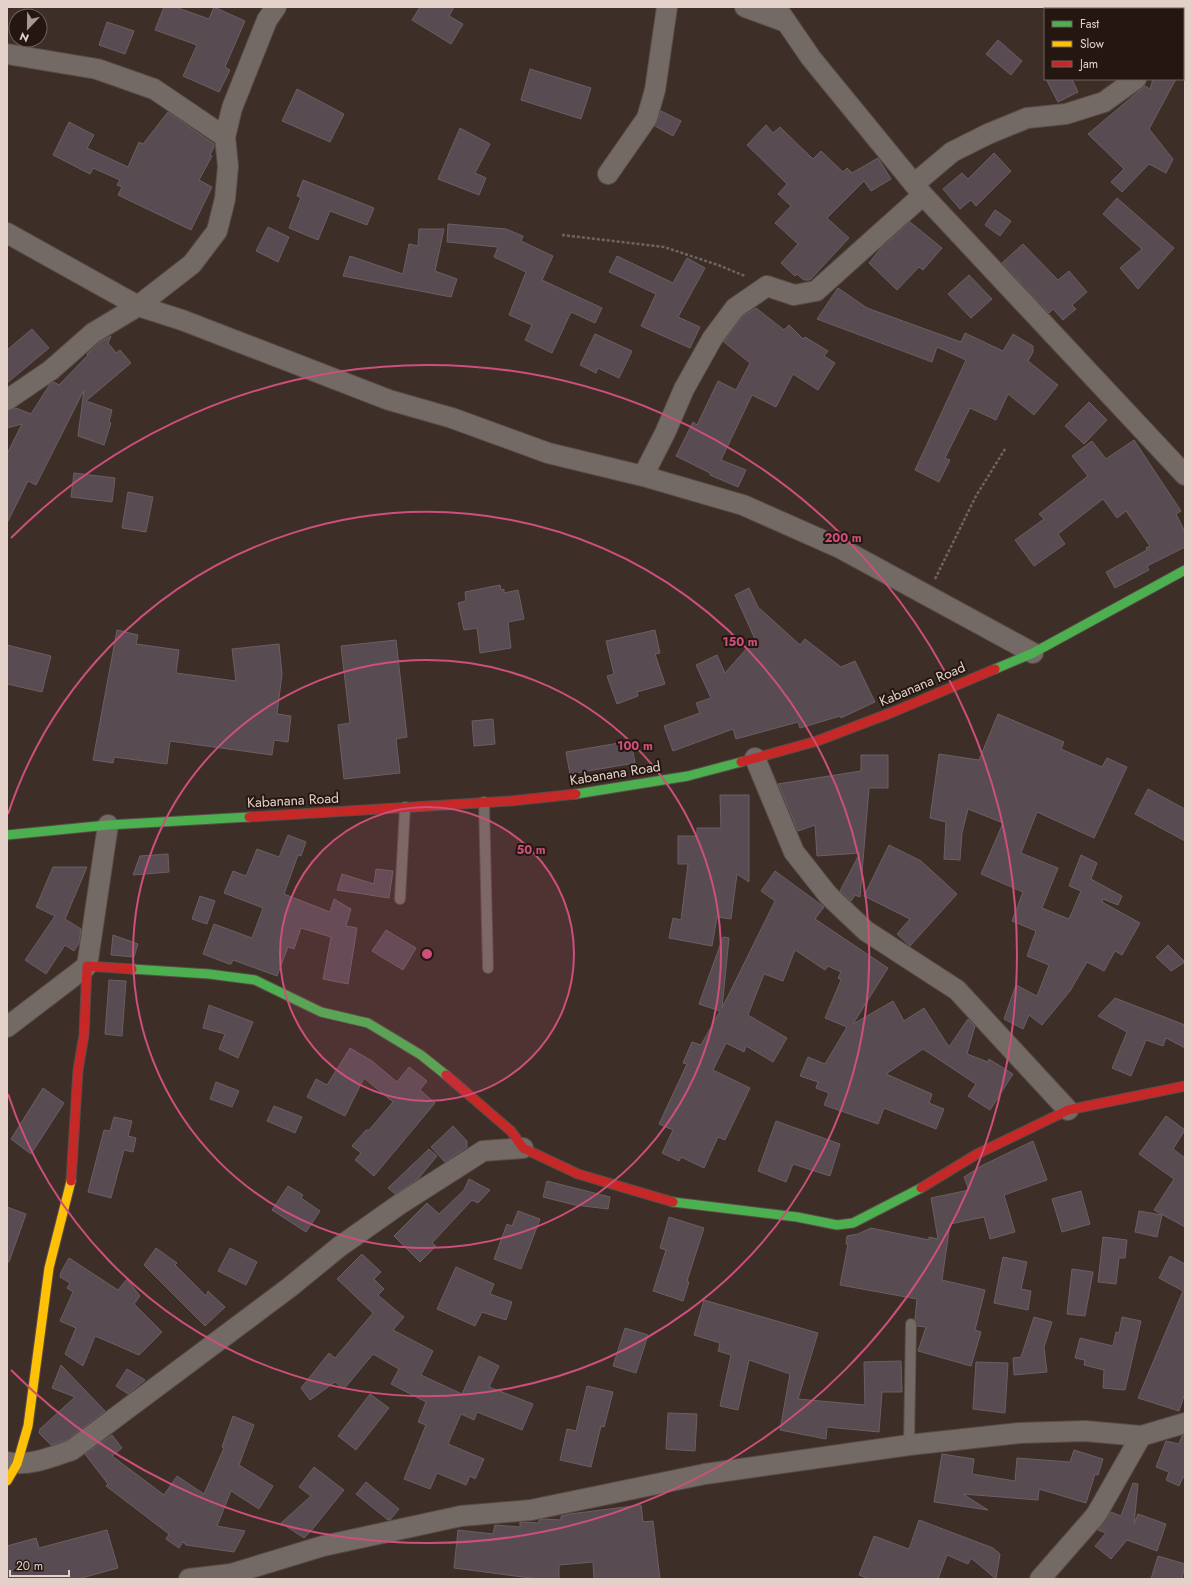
<svg xmlns="http://www.w3.org/2000/svg" width="1192" height="1586" font-family="Jost,sans-serif">
	<style>
		.building { fill: #594b52; stroke: #6a5f62 }
		.lines { fill: none; stroke-linecap: round; stroke-linejoin: round }
		.lane-casing { stroke: #5a4c47; stroke-width: 12 }
		.street-casing { stroke: #5a4c47; stroke-width: 22 }
		.fast-casing { stroke: #5a4c47; stroke-width: 11 }
		.slow-casing { stroke: #5a4c47; stroke-width: 11 }
		.jam-casing { stroke: #5a4c47; stroke-width: 11 }
		.path { stroke: #706461; stroke-width: 2.5; stroke-dasharray: 3 2; stroke-linecap: butt }
		.lane { stroke: #746a65; stroke-width: 10 }
		.street { stroke: #746a65; stroke-width: 20 }
		.fast { stroke: #4caf50; stroke-width: 9 }
		.slow { stroke: #ffc107; stroke-width: 9 }
		.jam { stroke: #c62828; stroke-width: 9 }
		.ring { fill: none; stroke: #cc4f7c; stroke-width: 2 }
		.labels { text-anchor: middle; dominant-baseline: central; stroke-width: 4; stroke-linejoin: round; paint-order: stroke }
		.street-label { font-size: 14px; fill: #e3d0c9; stroke: #241711 }
		.centre { fill: #cc4f7c; stroke: #241711; stroke-width: 2 }
		.ring-label { font-size: 12px; text-anchor: middle; font-weight: bold; fill: #cc4f7c; stroke: #241711; stroke-width: 4; stroke-linejoin: round; paint-order: stroke }
	</style>
	<rect width="100%" height="100%" fill="#3e2e28"/>
	<path class="building" d="M164 7H175L209 19 214 7 245 21 225 67 230 70 219 92 183 76 197 45 155 30Z
		M420 7H454L449 16 463 24 451 44 412 20Z
		M107 22 134 31 125 54 99 45Z
		M998 40 1022 61 1011 75 986 54Z
		M530 69 591 88 581 119 521 100Z
		M1046 79H1072L1078 92 1058 102Z
		M1153 79H1176L1149 129 1173 159 1166 173 1149 164 1122 192 1111 182 1124 169 1088 134 1145 86 1150 89Z
		M297 89 344 114 330 142 282 121Z
		M661 111 681 121 673 136 655 126Z
		M168 112 214 144V147L210 155 212 156 199 180 212 187 191 230 118 195 122 187 117 185 120 180 93 168 90 174 53 155 69 122 94 135 87 148 128 167 139 142 143 144Z
		M766 125 773 133 780 127 813 159 821 151 843 172 847 168 852 173 878 158 891 179 871 191 864 181 827 218 849 238 810 280H804L797 274 795 276 781 263 798 244 775 223 791 206 778 194 787 184 747 145Z
		M460 128 490 144 475 173 486 178 479 195 438 179Z
		M994 153 1011 171 976 206 971 200 960 209 943 189 962 173 968 179Z
		M303 180 374 208 367 225 330 211 318 240 289 228 301 197 297 196Z
		M1117 198 1174 248 1138 289 1120 268 1142 249 1103 214Z
		M995 210 1011 221 1000 236 985 225Z
		M910 222 942 248 923 270 919 267 897 290 869 263 881 248Z
		M448 224 506 229 523 236 521 241 553 256 542 280 602 308 595 323 571 312 552 353 525 340 532 325 509 315 526 272 494 257 498 247 447 242Z
		M268 227 289 237 278 262 256 251Z
		M419 229H444L435 271 457 279 451 297 343 276 350 256 403 274 409 244 418 246Z
		M1023 244 1058 280 1069 271 1087 292 1072 305 1076 309 1063 320 1053 309 1049 313 1002 263Z
		M617 256 673 283 687 258 705 268 678 317 700 327 690 348 641 326 656 294 609 272Z
		M969 275 992 299 971 318 948 294Z
		M838 288 867 308 961 342 965 333 1003 351 1013 334 1033 346V352L1028 361 1058 385 1034 415 1008 394 996 420 970 408 945 458 950 460 939 482 915 470 966 360 937 347 932 362 817 319Z
		M756 308 784 330 789 325 803 339 805 337 828 351 824 356 835 363 818 390 793 374 776 407 752 395 721 460 746 470 738 487 710 475V473L676 456 693 422 697 425 718 381 736 390 750 363 724 342 743 316Z
		M32 329 49 348 7 383V350Z
		M595 334 632 351 619 378 598 368 596 373 580 365Z
		M111 336 108 343 116 353 120 350 131 363 86 401 112 410 109 422 111 423 104 445 78 436 84 390 36 485 28 481 7 523V454L22 424 7 428V411L16 408 31 414 50 384 54 382 59 385 88 355 87 354 100 342Z
		M1089 402 1107 420 1084 444 1065 426Z
		M1134 440 1181 511 1176 514 1185 532V547L1147 566 1149 570 1115 588 1106 572 1147 550 1146 548 1150 546 1126 511 1117 518 1103 499 1058 534 1065 544 1034 566 1015 540 1044 519 1039 514 1088 476 1072 456 1092 441 1106 459Z
		M74 473 115 478 112 502 71 497Z
		M128 492 153 497 146 532 122 528Z
		M500 585 501 590 504 589V593L518 590 524 619 508 622 511 648 480 653 477 628 464 630 458 603 466 601 465 592Z
		M749 588 758 607 800 645 805 639 841 667 855 661 875 702 841 718 840 716 800 728 798 722 736 739 733 729 673 751 664 726 700 713 696 703 711 698 696 665 717 655 725 673 755 639 735 595Z
		M117 630 138 635 136 644 179 650 176 673 236 681 232 649 279 644 282 674 277 714 291 716 288 742 274 740 272 755 170 741 167 764 114 757 113 763 93 760Z
		M655 630 660 653 655 654 665 684 637 692 638 696 617 704 607 676 614 674 606 641Z
		M396 640 407 737 396 739 400 773 344 779 338 725 350 723 341 646Z
		M7 645 51 656 42 692 7 684Z
		M998 714 1064 742 1061 749 1102 767 1107 758 1127 767 1094 838 1037 812 1021 853 1058 868 1042 908 1069 919 1081 891 1069 886 1081 855 1097 863 1091 879 1122 896 1118 905 1103 899 1102 902 1140 923 1122 955 1115 951 1104 971 1087 962 1070 991 1042 1025 1029 1015 1023 1029 1004 1019 1016 985 1037 996 1049 965 1027 956 1036 931 1012 921 1023 892 981 874 1003 823 968 809 962 833 960 860 944 859 946 822 930 818 939 754 979 760Z
		M493 719 495 744 474 746 472 721Z
		M631 741 635 763 570 774 566 752Z
		M861 755H888V788H869L860 897 855 895 851 901 840 891 860 853 817 856 815 825 798 831 778 784 861 771Z
		M1148 789 1185 809V841L1135 814Z
		M720 795H749V882L737 874 731 919 717 917 712 946 669 938 673 918 681 920 688 864H678V836H697V828H721Z
		M288 835 306 842 301 856 298 855 284 894 330 912 334 899 351 909 346 926 357 928 348 984 323 979 331 937 301 928 294 949 288 947 277 976 233 960 231 964H229L203 954 214 924 252 938 263 908 224 893 233 871 246 876 257 849 279 857Z
		M889 845 921 861 957 894 910 946 897 934 910 919 864 896Z
		M168 854 169 872 133 875 140 856Z
		M53 867H87L65 919 81 929 79 943 74 951 65 945 46 974 25 960 55 916 36 907Z
		M376 869 393 871 389 898 337 890 342 874 374 884Z
		M775 871 824 907 815 919 888 968 853 1024 893 1001 904 1021 924 1008 949 1047 968 1019 975 1026 967 1054 988 1062 989 1059 1013 1074 990 1110 968 1096 976 1084 923 1049 886 1074 932 1094 929 1103 944 1109 936 1129 884 1108 878 1124 824 1105 829 1093 816 1088 818 1082 800 1076 808 1057 825 1064 847 1027 825 1018 841 980 838 978 841 972 828 966 825 970 795 950 783 981 764 974 748 1015 787 1038 773 1062 746 1046 744 1052 726 1043 713 1070 750 1088 725 1140 718 1137 704 1168 681 1157 679 1161 662 1153 673 1130 659 1124 687 1064 683 1063 692 1042 701 1045 720 1011 699 1004 723 937 729 938 722 1008 775 901 761 891Z
		M200 896 215 901 207 924 192 919Z
		M386 930 416 948 403 970 372 951Z
		M113 935 138 944 134 957 111 955Z
		M1168 945 1185 962 1171 971 1156 957Z
		M109 980 126 981 122 1036 105 1034Z
		M1115 998 1185 1025V1048L1166 1038 1163 1046 1146 1040 1131 1076 1112 1068 1127 1032 1098 1016Z
		M209 1005 253 1022 238 1058 219 1049 225 1034 203 1028Z
		M350 1048 372 1061 397 1082 409 1067 427 1081 420 1090 435 1103 374 1176 355 1160 361 1153 352 1146 366 1130H369L393 1102 364 1078 345 1116 307 1097 316 1079 327 1085Z
		M216 1082 239 1091 232 1107 210 1099Z
		M43 1088 64 1103 31 1154 11 1139Z
		M274 1106 302 1117 295 1133 267 1121Z
		M1166 1116 1185 1130 1173 1149 1185 1158V1227L1154 1210 1174 1179 1139 1154Z
		M114 1117 132 1121 128 1136 136 1138 133 1152 124 1150 111 1198 88 1192 104 1130 110 1131Z
		M776 1121 840 1144 830 1176 793 1164 786 1182 758 1171Z
		M453 1126 467 1141V1147L445 1162 431 1147Z
		M1033 1141 1047 1180 1004 1195 1015 1232 990 1239 984 1217 950 1224 942 1280 985 1290 975 1330 981 1332 971 1366 918 1351 926 1327 917 1326 915 1319 917 1299 840 1285 848 1244H846L847 1236 858 1234 871 1228 929 1240V1237L938 1239 931 1198 969 1190 964 1177 983 1165Z
		M429 1149 437 1156 418 1179 395 1194 388 1188Z
		M469 1179 490 1190 478 1203 472 1200 432 1243 436 1246 420 1262 394 1236 427 1203 439 1214 464 1190Z
		M547 1181 610 1197 608 1209 575 1205 543 1197Z
		M288 1186 303 1195 301 1198 320 1211 306 1232 272 1210Z
		M1081 1191 1090 1224 1062 1232 1052 1199Z
		M7 1207 26 1214 9 1262 7 1261Z
		M518 1211 540 1219 521 1269 494 1259 507 1224 512 1226Z
		M1139 1211 1162 1215 1157 1237 1135 1232Z
		M669 1217 704 1228 687 1281 689 1282 683 1301 653 1291 666 1250 660 1248Z
		M1103 1237 1127 1240 1125 1258H1119L1116 1284 1098 1282Z
		M156 1248 177 1263 175 1265 206 1296 208 1291 225 1307 205 1326 144 1265Z
		M230 1248 257 1262 246 1285 218 1271Z
		M362 1254 381 1272 374 1279 384 1289 378 1295 404 1317 393 1330 433 1351 421 1375 462 1394 479 1356 499 1366 489 1387 533 1404 522 1430 477 1412 474 1420 461 1414 448 1444 484 1459 475 1479 470 1476 466 1485 437 1473 430 1489 404 1479 426 1425 418 1422 426 1402 391 1384 399 1369 373 1354 344 1389 335 1382 310 1400 301 1388 329 1353 335 1358 373 1313 337 1279Z
		M1170 1256 1185 1264V1393L1179 1411 1138 1398 1183 1291 1159 1278Z
		M1003 1257 1027 1262 1021 1289 1031 1291 1028 1310 994 1303Z
		M69 1258 118 1290 127 1279 140 1296 134 1304 162 1332 139 1355 95 1336 83 1366 65 1354 76 1328 60 1321 73 1292 67 1288 70 1283 60 1277 61 1272Z
		M456 1267 494 1284 490 1294 512 1302 506 1320 482 1312 475 1326 437 1309Z
		M1072 1269 1093 1272 1085 1316 1067 1314Z
		M704 1300 818 1333 798 1399 865 1405 864 1362 901 1361 902 1392H882L879 1432 827 1427 826 1439 780 1430 790 1374 749 1360 738 1410 720 1406 731 1355 718 1351 720 1343 694 1335Z
		M1034 1317 1052 1322 1044 1347 1047 1372 1014 1375 1013 1358 1021 1357Z
		M1122 1317 1141 1321 1125 1390 1103 1388 1104 1370 1084 1365 1085 1360 1075 1358 1080 1338 1113 1346 1116 1332 1119 1333Z
		M625 1328 648 1335 636 1373 613 1366Z
		M976 1362 1008 1363 1005 1413 973 1409Z
		M61 1365 105 1411 67 1440 51 1445 39 1433 40 1429 75 1397 52 1388Z
		M127 1369 145 1380 128 1394 116 1386Z
		M587 1386 613 1392 604 1427 601 1426 591 1467 560 1460 567 1429 576 1431Z
		M370 1394 389 1408 356 1450 338 1436Z
		M668 1413 697 1414 695 1451 666 1449Z
		M233 1416 254 1425 239 1465 273 1486 259 1509 231 1491 217 1526 245 1531 234 1552 186 1545 183 1542 179 1548 166 1539 169 1534 106 1486 108 1484 85 1454 112 1435 122 1448 112 1456 164 1495 177 1476 204 1494 224 1448 222 1447Z
		M1185 1435V1478L1183 1477 1179 1486 1166 1480 1169 1472 1156 1467 1166 1441 1179 1444 1182 1436Z
		M1074 1450 1103 1459 1098 1475 1095 1474 1086 1503 1039 1489 1038 1500 963 1494 988 1510 934 1502 942 1454 974 1459 972 1474 1015 1481 1017 1458 1070 1462Z
		M314 1467 344 1490 311 1531 304 1538 281 1523 311 1496 299 1487Z
		M366 1482 399 1509 390 1520H388L356 1494Z
		M1133 1483 1138 1484 1134 1524 1138 1514 1166 1524 1157 1551 1127 1540 1111 1559 1095 1546 1106 1533 1098 1530 1111 1512 1121 1516Z
		M641 1505 643 1522 653 1521 660 1579H594L593 1562 559 1565V1579H538L454 1568 458 1530 493 1534 495 1525 520 1527V1522L539 1523V1520L542 1519 561 1520V1516L570 1514Z
		M919 1520 993 1548 1000 1554 996 1579 971 1558 968 1564 947 1555 938 1579H870L859 1575 874 1536 909 1549Z
		M107 1530 118 1568 78 1579H7V1546L36 1538 39 1548Z
		M1158 1556 1185 1564 1182 1579H1151Z"/>
	<g class="lines">
		<g class="lane-casing">
			<path id="lane" d="M484 802 488 968
				M400 899 405 807
				M909 1445 911 1324"/>
		</g>
		<g class="street-casing">
			<path id="street" d="M745 7 786 22
				M776 7 811 58 923 195 1185 475
				M1156 7 1160 9
				M1183 19 1185 20
				M7 54 97 69 154 89 225 137
				M608 174 647 118 655 90 667 7
				M914 184 952 152 988 134 1027 118 1066 114 1104 102 1136 79
				M7 233 138 306 182 320 389 400 452 418 548 453 643 476 743 505 840 548 1033 653
				M7 400 51 370 93 333 138 306 192 264 217 231 225 199 228 166 225 137 232 108 267 20 276 7
				M643 476 665 433 684 389 712 339 735 308 767 286 794 295 816 291 923 195
				M755 758 794 852 828 895 866 931 957 990 1068 1110
				M7 1027 87 966 108 825
				M7 1462C28 1467 52 1457 72 1450L290 1287 339 1247 400 1204 483 1151 523 1148
				M189 1579 231 1574 323 1546 461 1516 531 1510 705 1474 909 1445 1019 1433 1085 1431 1141 1436 1185 1423
				M1040 1579 1096 1515 1141 1436"/>
		</g>
		<g class="fast-casing">
			<path id="fast" d="M995 669 1033 653 1185 570
				M576 794 688 776 741 762
				M7 835 108 825 249 817
				M132 969 209 974 255 980 321 1012 368 1023 421 1055 446 1075
				M673 1202 797 1217 837 1225 853 1223 921 1188"/>
		</g>
		<g class="slow-casing">
			<path id="slow" d="M7 1481 17 1464 28 1426 49 1268 71 1181"/>
		</g>
		<g class="jam-casing">
			<path id="jam" d="M741 762 817 741 893 712 995 669
				M249 817 511 801 576 794
				M446 1075 511 1131 523 1148 578 1174 673 1202
				M71 1181 78 1070 84 1035 87 966 132 969
				M921 1188 977 1154 1068 1110 1185 1086"/>
		</g>
		<path class="path" d="M562 235 664 247 718 265 745 276
			M935 579 976 496 1005 449"/>
		<use href="#lane" class="lane"/>
		<use href="#street" class="street"/>
		<use href="#fast" class="fast"/>
		<use href="#slow" class="slow"/>
		<use href="#jam" class="jam"/>
	</g>
	<circle cx="427" cy="954" r="147" fill="#cc4f7c" fill-opacity=".12"/>
	<g class="ring">
		<circle cx="427" cy="954" r="147"/>
		<circle cx="427" cy="954" r="294"/>
		<path d="M8 814A442 442 0 1 1 8 1094"/>
		<path d="M11 538A589 589 0 1 1 11 1370"/>
	</g>
	<g class="labels">
		<g class="street-label">
			<text transform="translate(922 684) rotate(-23)">Kabanana Road</text>
			<text transform="translate(615 773) rotate(-9)">Kabanana Road</text>
			<text transform="translate(293 800) rotate(-3)">Kabanana Road</text>
		</g>
	</g>
	<circle cx="427" cy="954" r="6" class="centre"/>
	<g class="ring-label">
		<text x="843" y="542">200 m</text>
		<text x="740" y="646">150 m</text>
		<text x="635" y="750">100 m</text>
		<text x="531" y="854">50 m</text>
	</g>
	<rect width="1192" height="1586" fill="none" stroke="#e3d0c9" stroke-width="16"/>
	<rect x="1044" y="8" width="140" height="72" fill="#241711" stroke="#70615b"/>
	<rect x="1052" y="21" width="20" height="6" fill="#4caf50" stroke="#70615b"/>
	<text x="1080" y="28" font-size="12" fill="#e3d0c9">Fast</text>
	<rect x="1052" y="41" width="20" height="6" fill="#ffc107" stroke="#70615b"/>
	<text x="1080" y="48" font-size="12" fill="#e3d0c9">Slow</text>
	<rect x="1052" y="61" width="20" height="6" fill="#c62828" stroke="#70615b"/>
	<text x="1080" y="68" font-size="12" fill="#e3d0c9">Jam</text>
	<g transform="translate(28 28) rotate(202)"><circle r="19" fill="#241711" stroke="#70615b"/>
	<path d="M0-3L7 15L0 10L-7 15Z" fill="#a99791"/>
	<text y="-6" font-size="11" font-weight="bold" text-anchor="middle" fill="#e3d0c9">N</text>
	</g>
	<path d="M10 1570v6h59v-6" fill="none" stroke="#e3d0c9" stroke-width="2"/>
	<text x="16" y="1570" font-size="12" fill="#e3d0c9" stroke="#241711" stroke-width="3" paint-order="stroke">20 m</text>
</svg>
